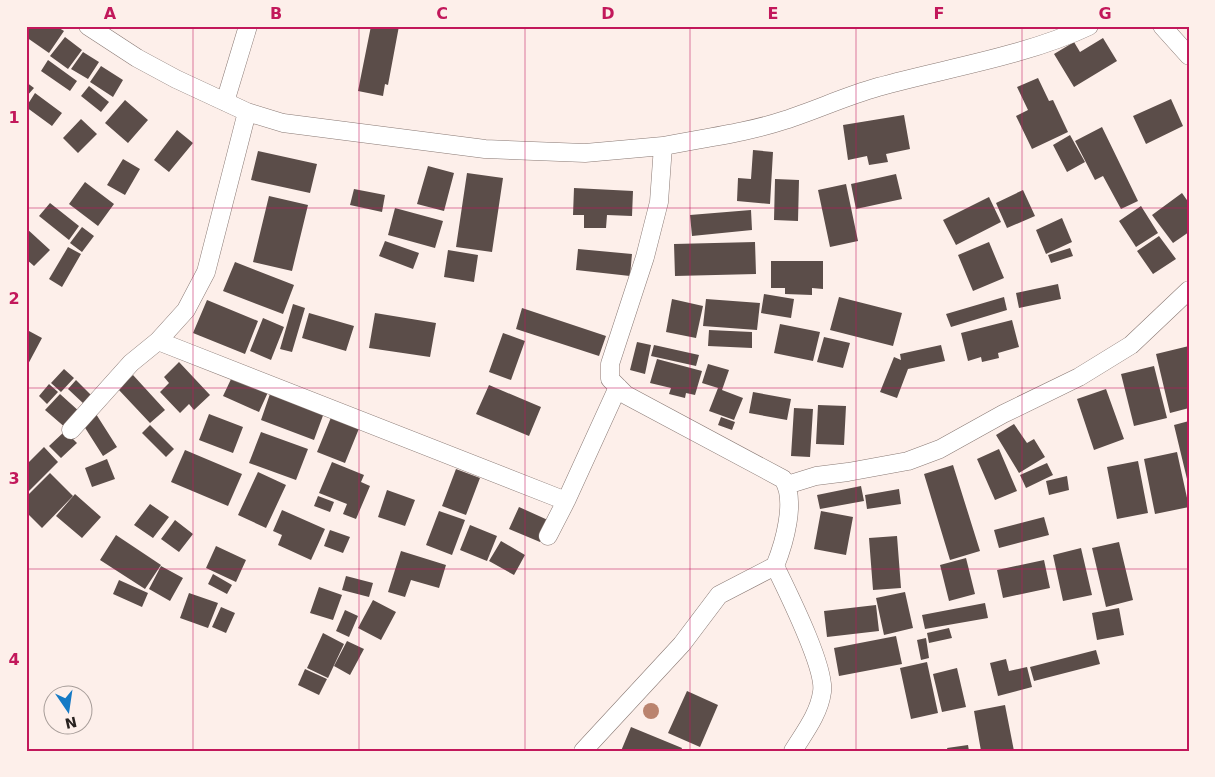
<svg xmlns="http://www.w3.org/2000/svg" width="1215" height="777" font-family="'DejaVu Sans',sans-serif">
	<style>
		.building { fill: #5b4d49 }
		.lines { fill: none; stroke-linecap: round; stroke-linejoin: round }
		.street-casing { stroke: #897974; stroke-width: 19 }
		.street { stroke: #fff; stroke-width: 18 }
		.tree { fill: #ba836e }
		.grid { fill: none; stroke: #c2185b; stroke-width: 1; stroke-opacity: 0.55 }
		.neatline { fill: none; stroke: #c2185b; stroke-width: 2 }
		.grid-label { font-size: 16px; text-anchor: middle; font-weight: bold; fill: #c2185b }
	</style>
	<rect width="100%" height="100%" fill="#fdefea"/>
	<path class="building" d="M26 26H56L64 31 49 53 26 37Z
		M371 26H399L388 85 385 84 383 96 358 91Z
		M65 37 82 50 68 69 50 56Z
		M1103 38 1117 61 1074 87 1054 54 1074 42 1080 52Z
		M83 52 99 62 88 79 71 69Z
		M48 60 77 81 70 91 41 71Z
		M101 66 123 80 113 97 90 82Z
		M1038 78 1049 101 1053 100 1068 132 1032 149 1016 116 1028 110 1017 87Z
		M26 82 34 88 26 97Z
		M89 86 109 102 101 112 81 96Z
		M35 93 62 113 52 126 26 107Z
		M1171 99 1183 126 1146 144 1133 116Z
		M125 100 148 120 128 143 105 123Z
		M904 115 910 149 886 154 888 162 869 165 867 156 848 160 843 125Z
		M81 119 97 134 78 153 63 138Z
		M1102 127 1138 201 1121 209 1103 176 1095 180 1075 141Z
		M177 130 193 143 169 172 154 160Z
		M1070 135 1085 162 1067 172 1053 145Z
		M753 150 773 152 770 204 737 201 738 178 751 179Z
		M258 151 317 164 310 193 251 180Z
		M123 159 140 169 125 195 107 185Z
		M428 166 454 173 444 211 417 204Z
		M467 173 503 178 492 252 456 247Z
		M896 174 902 199 856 209 851 184Z
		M775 179 799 180 798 221 774 220Z
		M85 182 114 204 98 226 69 204Z
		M846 184 858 241 830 247 818 190Z
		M574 188 633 191 632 216 607 215 606 228H584V215H573Z
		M354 189 385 195 382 212 350 205Z
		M1023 190 1035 216 1007 228 996 203Z
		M1182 193 1189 203V232L1173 243 1152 215Z
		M269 196 308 205 292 271 253 262Z
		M989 197 1001 222 956 245 943 220Z
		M50 203 79 226 69 240 39 216Z
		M1141 206 1158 233 1136 247 1119 221Z
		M395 208 443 221 435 248 388 235Z
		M751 210 752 230 692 236 690 215Z
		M1062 218 1072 242 1046 254 1036 230Z
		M82 227 94 236 82 252 70 243Z
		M26 228 50 250 34 266 26 259Z
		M1159 236 1176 259 1153 274 1137 251Z
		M385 241 419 253 413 269 379 256Z
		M755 242 756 274 675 276 674 244Z
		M989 242 1004 278 973 291 958 255Z
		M68 247 81 254 62 287 49 279Z
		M1070 248 1073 256 1051 263 1048 255Z
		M578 249 632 254 630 276 576 270Z
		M448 250 478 255 474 282 444 277Z
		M771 261H823V289L812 288V295L785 294V288H771Z
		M235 262 294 285 283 314 223 291Z
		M1058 284 1061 299 1019 308 1016 293Z
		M764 294 794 299 791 318 761 313Z
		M839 297 902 313 893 346 830 330Z
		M1004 297 1007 310 951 327 946 314Z
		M672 299 703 306 696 338 666 332Z
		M706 299 760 303 757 330 703 326Z
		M207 300 258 321 245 354 193 333Z
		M293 304 305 308 292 352 280 349Z
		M522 308 606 336 599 356 516 329Z
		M309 313 354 326 346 351 302 338Z
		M375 313 436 323 430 357 369 348Z
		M263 318 284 327 271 360 250 351Z
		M1012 320 1019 347 998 353 999 358 982 362 981 357 968 361 961 333Z
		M780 324 820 332 813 361 774 353Z
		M709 330 752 332V348L708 346Z
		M29 331 42 338 26 368V337Z
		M503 333 525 341 511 380 489 372Z
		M824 337 850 343 843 368 817 362Z
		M637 342 651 345 645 374 630 370Z
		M654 345 699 355 696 366 651 356Z
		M941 345 945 361 908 369 897 398 880 392 894 357 901 360 900 354Z
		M1189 346V408L1170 413 1156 354Z
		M657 359 702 371 695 395 686 393 685 398 669 394 671 388 650 383Z
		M179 362 210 395 194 410 189 404 180 413 160 392 169 383 164 377Z
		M708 364 729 370 722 390 743 398 734 420 709 411 718 388 702 383Z
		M1154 366 1167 418 1134 426 1121 374Z
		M64 369 74 378 61 392 51 383Z
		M133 375 165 410 150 423 118 389Z
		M233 375 269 390 259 412 223 396Z
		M76 380 93 397 85 405 68 389Z
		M49 384 58 392 47 404 39 396Z
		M489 385 541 407 529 436 476 414Z
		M1106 389 1124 439 1094 450 1077 399Z
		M271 391 325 410 314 440 261 420Z
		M753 392 791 399 787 420 749 413Z
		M60 394 81 413 67 429 45 410Z
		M818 405 846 406 844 445 816 444Z
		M794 408 813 409 810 457 791 456Z
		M96 414 117 447 103 456 82 423Z
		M209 414 243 427 233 453 199 440Z
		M332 415 360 426 345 463 317 452Z
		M721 417 735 422 732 430 718 425Z
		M1189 421V478L1187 479 1174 425Z
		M1014 424 1027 443 1034 439 1045 457 1019 473 996 435Z
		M150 425 174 449 166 457 142 433Z
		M65 431 77 443 61 458 49 446Z
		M261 432 308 449 296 480 249 463Z
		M44 447 58 462 29 491 26 487V465Z
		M999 449 1017 491 995 500 977 459Z
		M185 450 242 474 228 506 171 482Z
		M1177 452 1189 507 1155 514 1144 459Z
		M107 459 115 479 92 487 85 468Z
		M1138 461 1148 513 1117 519 1107 467Z
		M332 462 364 475 361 482 370 486 356 519 343 514 347 504 319 493Z
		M1047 463 1053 475 1026 488 1020 475Z
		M953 465 980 551 950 560 924 474Z
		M456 469 480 478 466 515 442 506Z
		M258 472 286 485 266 528 238 515Z
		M50 473 73 496 42 528 26 512V497Z
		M1067 476 1069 490 1049 495 1046 481Z
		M861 486 864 501 820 509 817 495Z
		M899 489 901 504 867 509 865 495Z
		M387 490 415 500 405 526 378 517Z
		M75 494 101 517 82 538 56 516Z
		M318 496 334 502 330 512 314 506Z
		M150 504 169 517 153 538 134 525Z
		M519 507 550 521 540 542 509 529Z
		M282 510 325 529 311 560 278 545 282 535 273 531Z
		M439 511 465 520 452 555 426 545Z
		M821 511 853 517 846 555 814 549Z
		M1044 517 1049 535 999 548 994 530Z
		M175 520 193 534 179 552 161 539Z
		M470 525 497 536 487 561 460 550Z
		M330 530 350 537 343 553 324 546Z
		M116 535 161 565 145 589 100 560Z
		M897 536 901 588 873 590 869 538Z
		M501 541 525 555 514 575 489 561Z
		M1119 542 1133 600 1106 607 1092 548Z
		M216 546 246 560 236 582 206 568Z
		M1081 548 1092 595 1063 601 1053 555Z
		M401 551 446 565 439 588 411 580 405 597 388 592Z
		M966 558 975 594 949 601 940 565Z
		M1044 560 1050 588 1003 598 997 570Z
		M161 566 183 578 170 601 149 589Z
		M213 574 232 585 227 594 208 584Z
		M346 576 373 583 369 597 342 590Z
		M119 580 148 593 142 607 113 594Z
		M319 587 342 595 333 620 310 613Z
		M905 592 913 628 884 635 876 598Z
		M189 593 218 603 208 628 180 618Z
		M373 600 396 612 381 640 358 628Z
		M985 603 988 618 925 629 922 615Z
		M876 605 879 631 827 637 824 611Z
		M221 607 235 613 226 633 212 627Z
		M1119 608 1124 635 1097 640 1092 613Z
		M345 610 358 616 349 637 336 631Z
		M949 628 952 638 929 643 927 633Z
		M323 633 344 644 328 678 307 668Z
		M896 636 902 664 839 676 834 648Z
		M926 638 929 658 921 660 917 640Z
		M347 641 364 649 350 675 334 666Z
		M1096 650 1100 664 1034 681 1030 667Z
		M1006 659 1009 671 1027 667 1032 687 998 696 990 663Z
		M927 662 938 713 911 719 900 668Z
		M957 668 966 707 942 712 933 674Z
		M305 669 327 679 319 695 298 685Z
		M687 691 718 705 700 747 668 733Z
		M1005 705 1014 751H981L974 711Z
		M631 727 682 748 681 751H621Z
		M968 745 969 751H948L947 748Z"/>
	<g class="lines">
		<g class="street-casing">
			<path id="street" d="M88 26 137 58 176 79 247 112 283 123 485 149 585 153 663 146 659 202 645 257 610 364V379L626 395 783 479C797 500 784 544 775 566L719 595 682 644 583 751
				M1162 26 1189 56
				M225 102 248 26
				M663 146C703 138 746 133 785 120 816 110 846 96 878 87 946 68 1026 56 1089 26
				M158 341 566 501
				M71 430 131 363 158 341 186 310 206 272 247 112
				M787 485 816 476 848 472 908 461 940 449 1003 414 1079 377 1131 345 1189 290
				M548 536 566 501 618 387
				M775 566C787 591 826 668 822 692 819 714 804 733 793 751"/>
		</g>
		<use href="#street" class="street"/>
	</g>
	<circle class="tree" cx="651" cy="711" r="8"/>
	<path class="grid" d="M193 26V751M359 26V751M525 26V751M690 26V751M856 26V751M1022 26V751M26 208H1189M26 388H1189M26 569H1189"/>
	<rect width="1215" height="777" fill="none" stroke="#fdefea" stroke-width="55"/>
	<g transform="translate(68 710) rotate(167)"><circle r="24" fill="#fdefea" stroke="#a79d99"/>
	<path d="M0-4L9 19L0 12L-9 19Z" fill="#157ac5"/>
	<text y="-8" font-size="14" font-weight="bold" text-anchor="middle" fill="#27211f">N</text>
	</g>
	<rect x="28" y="28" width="1160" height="722" class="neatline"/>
	<g class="grid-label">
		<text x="110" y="19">A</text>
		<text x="276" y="19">B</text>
		<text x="442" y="19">C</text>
		<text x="608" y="19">D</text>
		<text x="773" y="19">E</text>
		<text x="939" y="19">F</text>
		<text x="1105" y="19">G</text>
		<text x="14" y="123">1</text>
		<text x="14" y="304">2</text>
		<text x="14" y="484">3</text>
		<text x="14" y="665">4</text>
	</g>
</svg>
